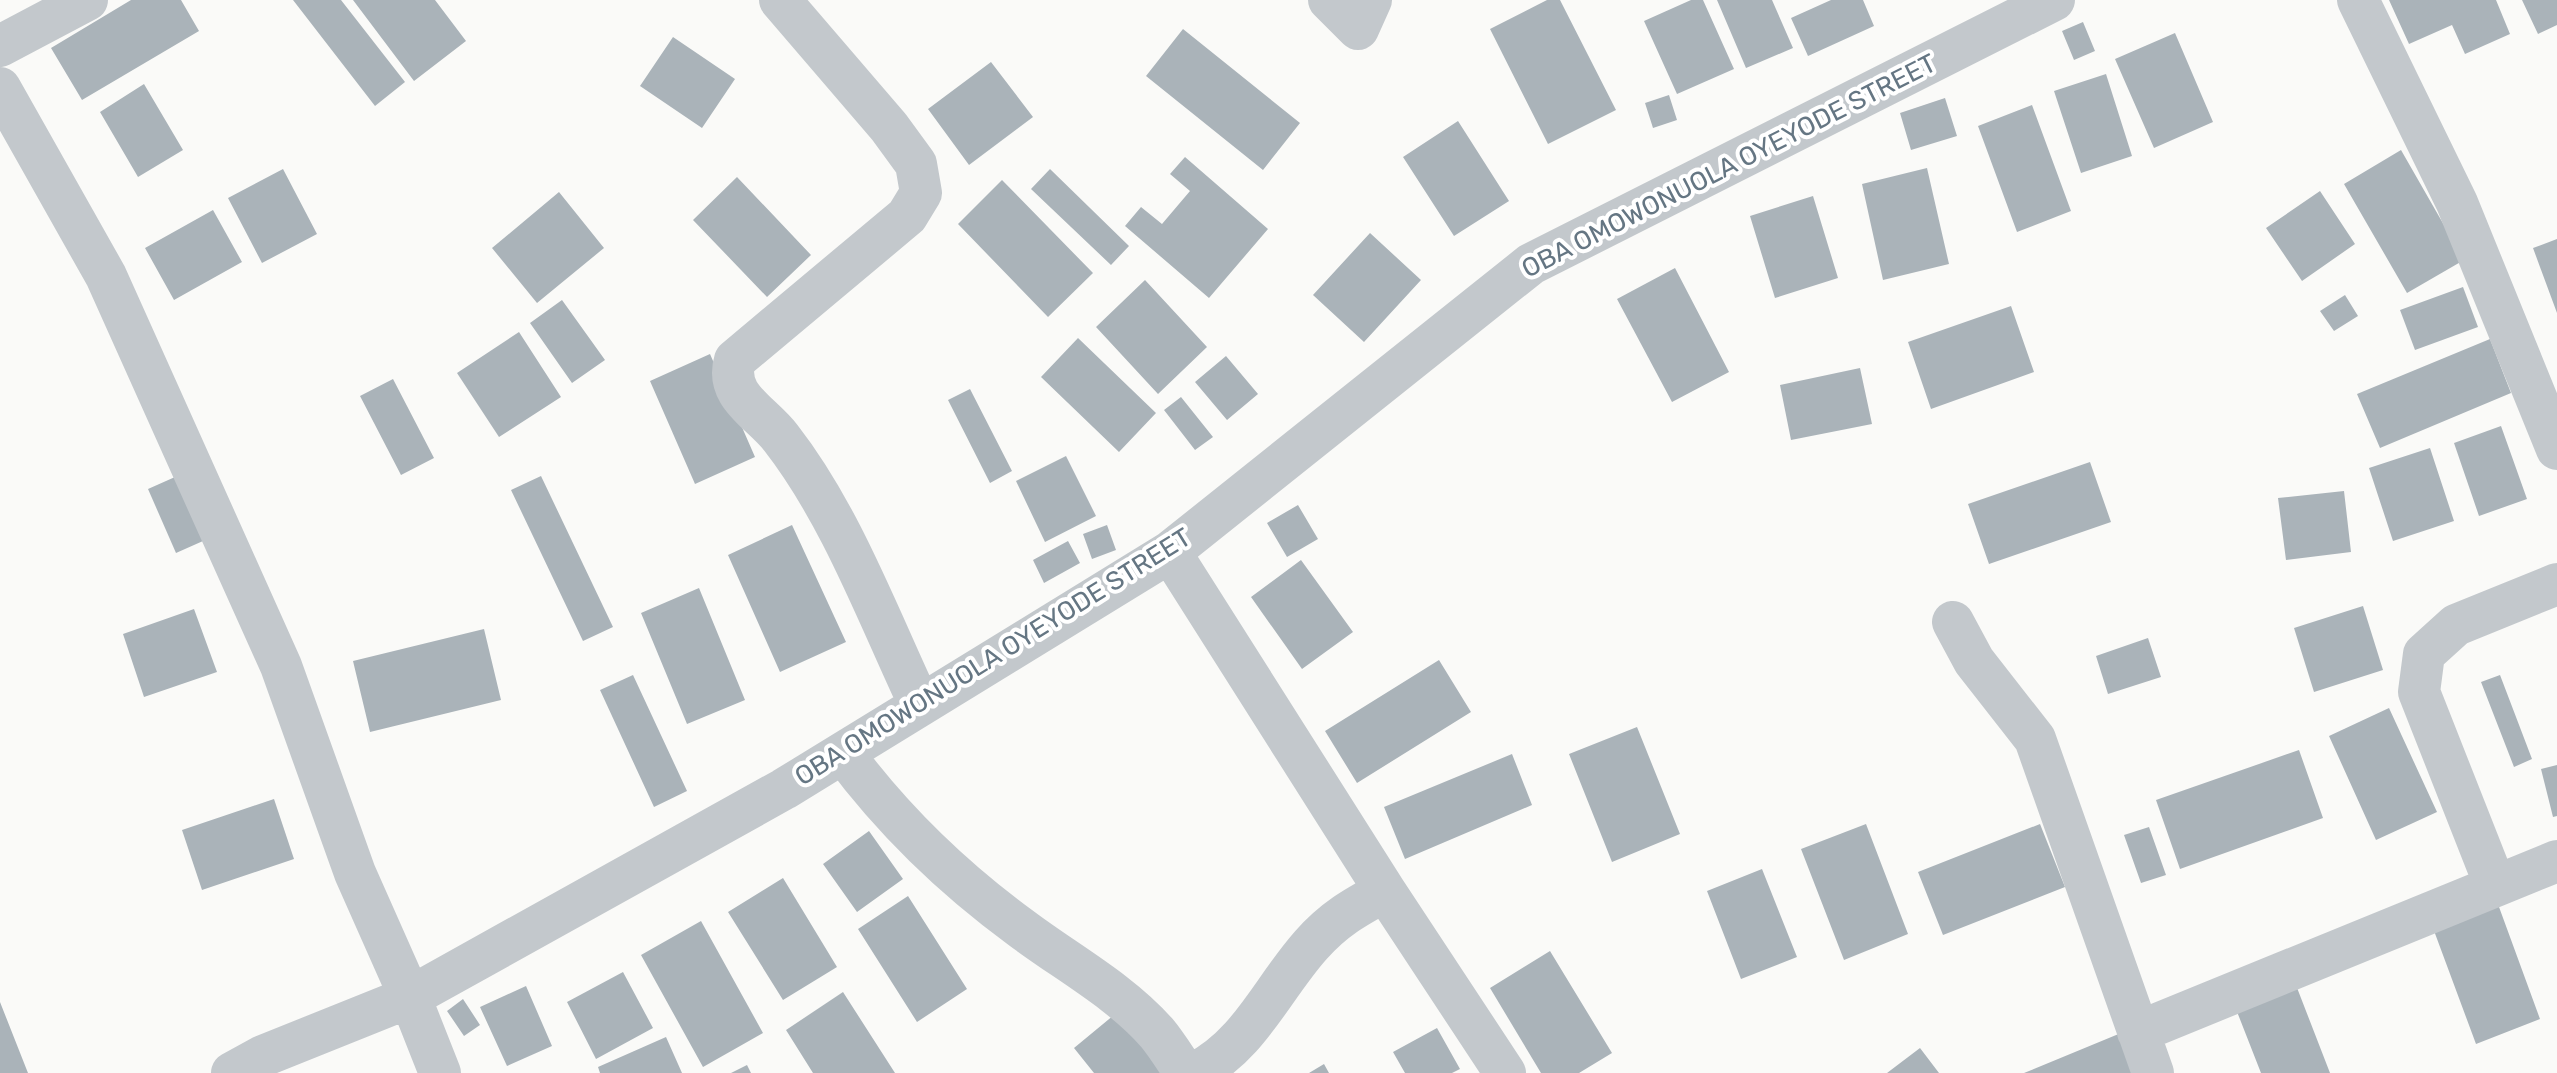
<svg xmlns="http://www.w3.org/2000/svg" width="2557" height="1073" font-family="Rubik,sans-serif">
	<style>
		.building { fill: #aab3b9 }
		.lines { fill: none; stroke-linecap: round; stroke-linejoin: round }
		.minor { stroke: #c3c8cc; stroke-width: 42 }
		.labels { text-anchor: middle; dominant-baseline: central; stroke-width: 8; stroke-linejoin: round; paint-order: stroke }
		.street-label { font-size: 26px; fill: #657683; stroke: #fff }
	</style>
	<rect width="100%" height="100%" fill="#fafaf8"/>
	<path class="building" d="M131 0H181L199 31 82 100 51 48Z
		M293 0H341L405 82 375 106Z
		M353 0H435L466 41 414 81Z
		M1547 0H1560L1616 110 1548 144 1490 29Z
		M1691 0H1703L1734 69 1677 94 1644 21Z
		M1717 0H1772L1793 48 1746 68Z
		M1831 0H1863L1874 26 1808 56 1791 18Z
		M2389 0H2496L2510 34 2465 54 2452 25 2409 44Z
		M2522 0H2557V25L2538 34Z
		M2083 22 2095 51 2074 60 2062 31Z
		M1183 29 1300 123 1263 170 1146 76Z
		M2175 33 2213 122 2154 148 2115 59Z
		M673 37 735 79 702 128 640 86Z
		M991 62 1033 117 969 165 928 109Z
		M2106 74 2132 156 2081 173 2054 91Z
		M144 84 183 150 138 177 100 112Z
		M1669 95 1677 120 1653 128 1645 103Z
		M1945 98 1957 136 1911 150 1900 113Z
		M2032 105 2071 211 2017 232 1978 126Z
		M1458 121 1509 201 1454 236 1403 157Z
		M2401 150 2464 260 2407 293 2344 184Z
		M1185 157 1268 229 1209 298 1125 226 1141 207 1162 224 1190 191 1170 174Z
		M1927 168 1949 264 1883 280 1862 184Z
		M283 169 317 234 262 263 228 198Z
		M1050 169 1129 246 1111 265 1031 189Z
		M737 177 811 255 767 297 693 220Z
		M1002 180 1093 273 1048 317 958 224Z
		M2320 191 2355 244 2302 281 2266 228Z
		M559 192 604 248 537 303 492 248Z
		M1813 196 1838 278 1775 298 1750 216Z
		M213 210 242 262 174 300 145 248Z
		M1370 233 1421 280 1364 342 1313 295Z
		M2557 239V313L2533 248Z
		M1675 268 1729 372 1672 402 1617 299Z
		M1145 280 1207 347 1158 394 1096 327Z
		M2463 287 2478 327 2415 350 2400 310Z
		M2345 295 2358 316 2334 331 2320 311Z
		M562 300 605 360 572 383 530 323Z
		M2011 306 2034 372 1931 409 1908 342Z
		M519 332 561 397 499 437 457 373Z
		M1078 338 1156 413 1119 452 1041 377Z
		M2490 339 2511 393 2380 448 2357 394Z
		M710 354 755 457 695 484 650 381Z
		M1226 356 1258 394 1227 420 1195 382Z
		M1860 368 1872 424 1791 440 1780 385Z
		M393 379 434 458 401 475 360 396Z
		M970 389 1012 471 990 483 948 400Z
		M1181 397 1213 437 1195 450 1164 410Z
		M2501 426 2527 499 2479 516 2454 443Z
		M2430 448 2454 521 2393 541 2369 468Z
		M1066 456 1096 516 1045 542 1016 481Z
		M2090 462 2111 522 1989 564 1968 504Z
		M541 476 613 627 583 641 511 490Z
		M175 477 203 541 176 553 148 489Z
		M2344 491 2351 552 2286 560 2278 498Z
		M1298 505 1318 539 1287 557 1267 523Z
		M792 525 846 642 780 672 728 555Z
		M1107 525 1116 550 1092 559 1083 534Z
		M1068 541 1080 563 1044 583 1033 560Z
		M1301 560 1353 632 1302 669 1251 597Z
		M699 588 745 700 687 724 641 613Z
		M2363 606 2383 670 2314 692 2294 628Z
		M194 609 217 672 144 697 123 634Z
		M484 629 501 700 370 732 353 661Z
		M2148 638 2161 677 2108 694 2096 656Z
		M1439 660 1471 712 1357 783 1325 731Z
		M633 675 687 791 654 807 600 690Z
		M2500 675 2532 759 2514 767 2481 682Z
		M2389 708 2437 812 2376 840 2329 736Z
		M1637 727 1680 834 1612 862 1569 754Z
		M2299 750 2323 818 2180 869 2156 800Z
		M1512 754 1532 805 1405 859 1384 807Z
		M2557 765V816L2553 817 2541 769Z
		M274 799 294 859 202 890 182 830Z
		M1866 824 1908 934 1844 960 1801 849Z
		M2040 824 2065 887 1943 935 1918 872Z
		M2149 827 2166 875 2141 883 2124 835Z
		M869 831 903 879 857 912 823 864Z
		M1762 869 1797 957 1741 979 1707 891Z
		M783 878 837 967 783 1000 728 912Z
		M908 896 967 989 917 1022 858 929Z
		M2495 896 2540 1019 2476 1044 2430 920Z
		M701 921 763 1033 703 1067 641 955Z
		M1550 951 1612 1053 1579 1073H1541L1490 988Z
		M623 972 653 1028 596 1059 567 1002Z
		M2294 980 2330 1073H2261L2234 1004Z
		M526 986 552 1046 507 1066 480 1007Z
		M843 992 895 1073H813L786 1030Z
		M463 999 480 1025 464 1036 447 1011Z
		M0 1002 28 1073H0Z
		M1120 1010 1172 1073H1094L1074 1048Z
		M1437 1028 1460 1069 1452 1073H1405L1393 1052Z
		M2121 1033 2137 1073H2024Z
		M666 1037 682 1073H600L598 1067Z
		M1920 1048 1939 1073H1887Z
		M1324 1064 1329 1073H1309Z
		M747 1065 751 1073H731Z"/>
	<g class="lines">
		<path class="minor" d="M780 0 889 127 916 164 921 193 907 216 735 360C724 396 761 412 781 438 841 515 878 616 920 705
			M1329 0 1358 29 1371 0
			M2358 0 2457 203 2557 449
			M0 46 87 0
			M0 88 106 276 281 666 355 873 410 997 440 1073
			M1170 552 1385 891 1505 1073
			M1953 622 1974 661 2035 739 2153 1073
			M843 753C892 819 954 879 1021 928 1066 962 1119 990 1157 1033 1167 1045 1176 1060 1185 1073
			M2495 885 2419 692 2424 654 2456 625 2557 584
			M2138 1032 2557 861
			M232 1073 263 1056 410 997 784 789 1170 552 1531 264 2054 0
			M1195 1073C1250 1045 1271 990 1311 945 1334 919 1354 908 1385 891"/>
	</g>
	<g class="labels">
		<g class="street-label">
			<text transform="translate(1729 166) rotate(-27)">OBA OMOWONUOLA OYEYODE STREET</text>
			<text transform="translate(993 657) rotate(-32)">OBA OMOWONUOLA OYEYODE STREET</text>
		</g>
	</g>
</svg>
